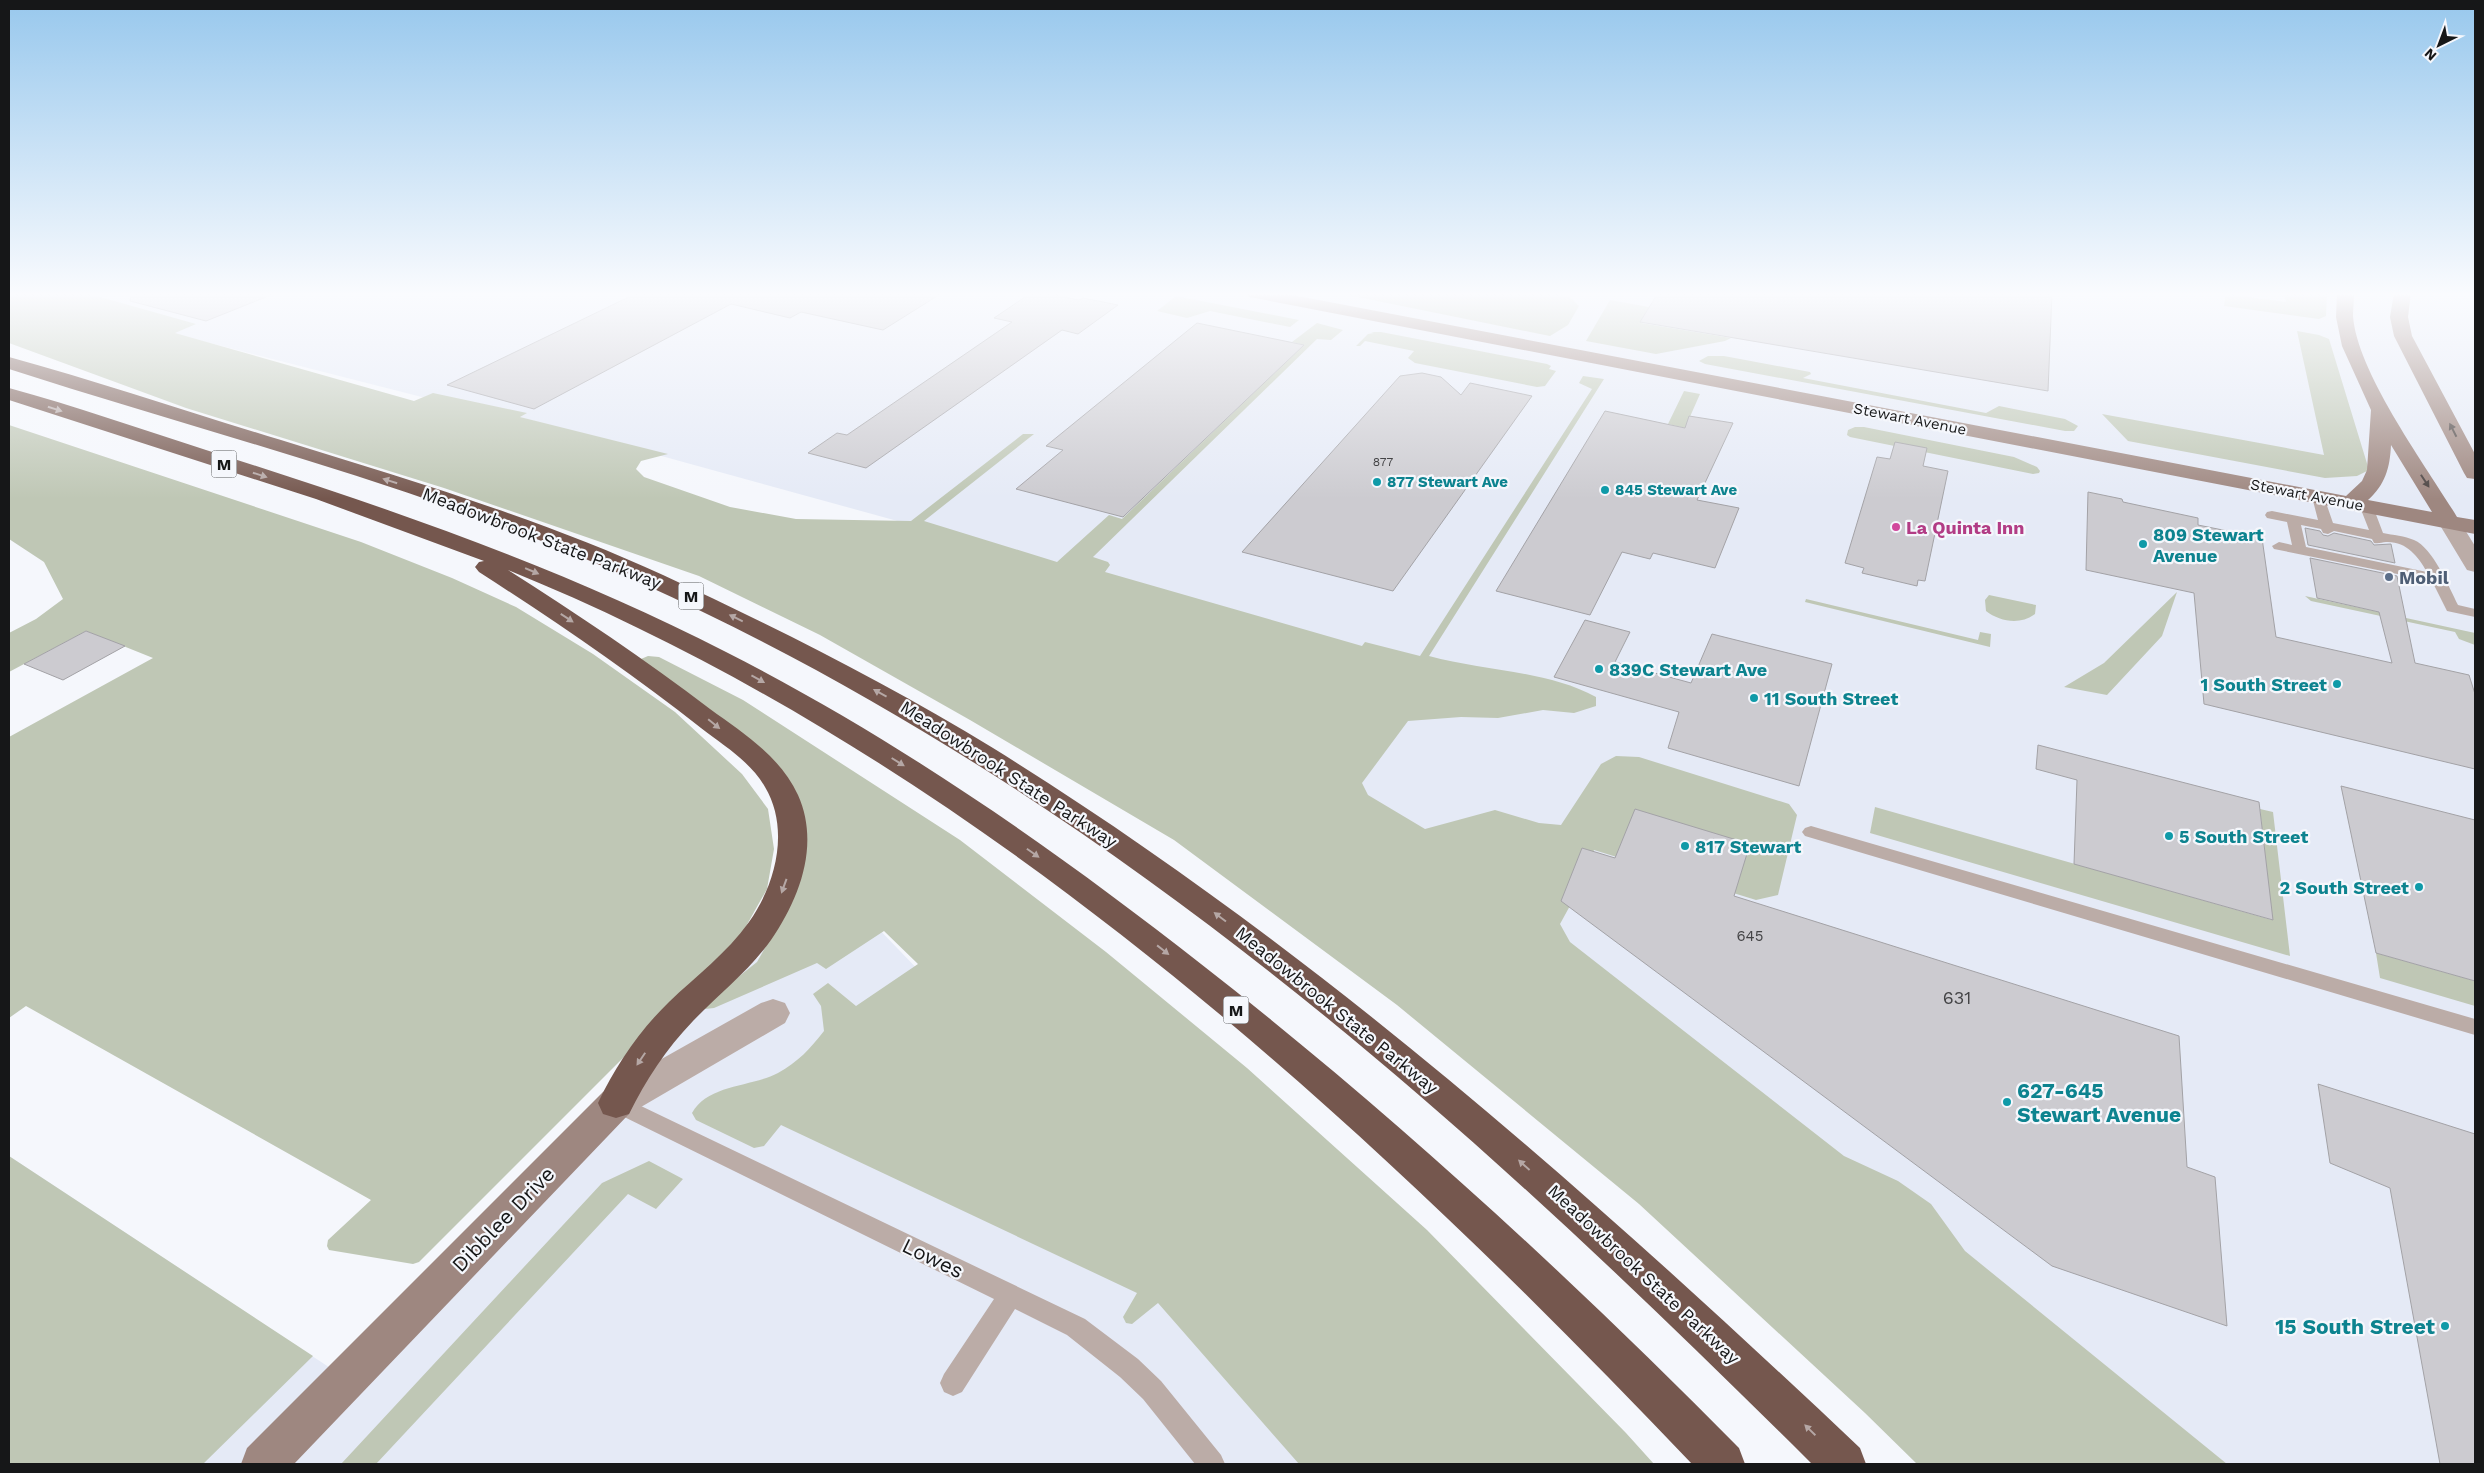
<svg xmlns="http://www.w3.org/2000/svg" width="2484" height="1473" font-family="'Work Sans',sans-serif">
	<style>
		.built { fill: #e5eaf6 }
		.green { fill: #bfc7b5 }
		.building { fill: #cccbd0; stroke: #a3a2a6 }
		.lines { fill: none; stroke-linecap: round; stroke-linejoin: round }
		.lane { fill: #bbaca7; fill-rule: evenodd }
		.street { fill: #bbaca7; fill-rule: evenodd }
		.secondary { fill: #9e8780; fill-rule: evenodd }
		.highway { fill: #75574e; fill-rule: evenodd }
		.oneway { fill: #b5a7a5 }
		.oneway2 { fill: #4c4442 }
		.culture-dot { fill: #0f9aa8; stroke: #f5f7fc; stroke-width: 2 }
		.hotel-dot { fill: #d1479c; stroke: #f5f7fc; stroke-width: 2 }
		.service-dot { fill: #5c6f8a; stroke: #f5f7fc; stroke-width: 2 }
		.labels { text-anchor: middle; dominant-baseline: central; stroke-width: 4.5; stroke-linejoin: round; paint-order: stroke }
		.far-number-label { font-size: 12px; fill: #444446 }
		.far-street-label { font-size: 15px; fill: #161718; stroke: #f5f7fc }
		.far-culture-label { font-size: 15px; font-weight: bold; fill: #0d838f; stroke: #f5f7fc; text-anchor: start }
		.number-label { font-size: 15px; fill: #444446 }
		.shield { fill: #f5f7fc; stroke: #595a5c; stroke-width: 1 }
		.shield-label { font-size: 16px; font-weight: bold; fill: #161718 }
		.hotel-label { font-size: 18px; font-weight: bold; fill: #b23c85; stroke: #f5f7fc; text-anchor: start }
		.culture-label { font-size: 18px; font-weight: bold; fill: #0d838f; stroke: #f5f7fc; text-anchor: start }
		.street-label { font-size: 18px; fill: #161718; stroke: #f5f7fc }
		.service-label { font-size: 18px; font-weight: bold; fill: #4e5e75; stroke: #f5f7fc; text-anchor: start }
		.near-number-label { font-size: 18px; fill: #444446 }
		.near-culture-label { font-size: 21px; font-weight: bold; fill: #0d838f; stroke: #f5f7fc; text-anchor: start }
		.near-street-label { font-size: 21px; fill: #161718; stroke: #f5f7fc }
	</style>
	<rect width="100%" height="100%" fill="#f5f7fc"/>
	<path class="built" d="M72 293H2475V1464H2206L941 533 520 417 465 408 159 330Z
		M817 865 1395 1464H9V1156L347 1379 696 998 758 958Z"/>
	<path class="green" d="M9 293H86L196 324 175 333 414 401 433 393 527 413 520 417 668 454 641 461 636 469 644 477 730 507 796 519 911 521 1023 434H1034L924 521 1057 562 1109 515 1122 519 1304 345 1292 342 1317 323 1343 330 1331 340 1317 339 1093 557 1108 562 1110 565 1105 572 1362 646 1365 642 1420 656 1592 389 1579 383 1583 376 1604 379 1429 656C1483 671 1546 670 1596 697V706L1574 713 1543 710 1498 718 1461 717 1408 721 1362 783 1368 795 1425 829 1495 810 1539 823 1561 825 1601 764 1616 756 1639 757 1789 804 1797 815 1778 895 1756 900 1594 850 1583 882 1560 924 1570 942 1844 1156 1898 1181 1931 1204 1965 1251 2227 1464H1917L1865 1413 1639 1204 1397 1005 1174 840 970 720 820 635 699 576 444 488 186 408 9 343Z
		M1338 293H1555L1570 297 1579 306 1568 325 1550 336Z
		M2284 293H2327L2326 316 2319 319 2224 306 2226 294 2286 302Z
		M1176 296 1299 320 1290 327 1210 311 1187 318 1157 311Z
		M1610 300 1649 307 1641 323 1731 338 1725 341 1656 354 1586 341Z
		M2297 331 2319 335 2329 339 2369 470 2357 476 2325 478 2128 441 2102 414 2324 455Z
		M1371 332H1381L1547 364 1551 366 1549 369 1556 371 1545 386 1537 387 1415 363 1408 358 1414 351 1365 341 1360 346H1356L1368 334 1374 333Z
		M1708 356H1724L1810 372 1811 374 1803 378 1986 413 1999 406 2065 419 2078 426 2074 431H2065L1705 364 1699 361Z
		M1684 391 1700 394 1685 428 1668 424Z
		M9 425 361 542 452 578 516 607 593 654 675 712 742 774 768 809 774 849 767 889 740 937 710 971 419 1262 413 1264 329 1250 327 1246 328 1240 371 1200 26 1006 9 1018V737L153 658 86 631 9 672V633L36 619 63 599 44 562 9 539Z
		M1855 427H1864L2014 457 2037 467 2040 471 2039 473 2033 474 1850 437 1847 435 1848 430Z
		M2177 592 2162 636 2107 695 2064 687 2104 663Z
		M1989 595 2036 605 2035 614C2021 625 2000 622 1986 611L1985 600Z
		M2305 596 2475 633V645L2459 639 2455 632 2311 601Z
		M1806 599 1978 640 1980 632 1991 634 1990 647 1805 602Z
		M648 656 659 657 743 700 960 840 1106 952 1247 1068 1427 1230 1626 1433 1654 1464H1299L1158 1303 1132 1324 1126 1323 1123 1317 1137 1293 781 1125 764 1146 754 1148 696 1120 692 1113C708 1084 752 1087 778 1073 798 1062 810 1049 824 1031L821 1006 813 994 828 983 856 1006 918 964 884 931 826 969 817 963 714 1008 705 1009 707 1002 757 962 791 902 795 793 641 659Z
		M1875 807 2272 920 2260 809 2273 812 2290 956 1870 833Z
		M2376 953 2475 981V1006L2380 978Z
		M9 1156 313 1356 203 1464H9Z
		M649 1161 683 1179 656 1209 628 1194 376 1464H341L602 1183Z"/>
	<path class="building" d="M131 293H271V295L206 321 130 301Z
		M637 293H942L883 330 801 312 790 318 731 304 534 409 447 385Z
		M1031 293H1045L1079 300 1083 298 1118 305 1078 334 1062 330 866 468 808 453 837 433 847 435 1012 322 994 318Z
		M1658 293H2052L2048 391 1640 322Z
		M1197 323 1304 345 1123 517 1016 489 1063 450 1046 446Z
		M1422 373 1441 377 1461 395 1470 383 1532 396 1393 591 1242 552 1400 376Z
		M1605 411 1685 428 1689 416 1733 423 1697 500 1739 508 1715 568 1653 553 1650 559 1622 552 1590 615 1496 591Z
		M1895 442 1927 448 1923 466 1948 471 1925 581 1918 580 1917 586 1862 573 1864 568 1845 563 1877 457 1890 459Z
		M2088 492 2122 499 2123 502 2198 518V525L2262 538 2276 637 2392 663 2379 612 2317 598 2310 558 2397 576 2415 663 2469 675 2475 694V769L2204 704 2194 593 2086 570Z
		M2305 528 2320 531 2323 535 2328 536 2334 533 2371 541 2374 545 2391 544 2395 563 2308 545Z
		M1585 620 1630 632 1615 662 1691 683 1712 634 1832 664 1799 786 1668 748 1679 712 1554 677Z
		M86 631 125 646 63 680 24 664Z
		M2038 745 2259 802 2273 920 2074 864 2077 780 2036 769Z
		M2341 786 2475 820V981L2376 953Z
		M1635 809 1750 844 1734 896 2179 1036 2187 1167 2215 1177 2227 1326 2052 1266 1561 901 1582 848 1615 858Z
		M2318 1084 2475 1134V1464H2440L2390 1188 2330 1163Z"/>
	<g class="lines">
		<path class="lane" d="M2318 493 2324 497 2333 523 2369 530 2360 507 2367 503 2372 504 2383 533C2393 535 2405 536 2414 540 2433 548 2449 587 2458 605L2475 609V617L2447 611 2432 581 2274 549 2272 546 2279 542 2292 545 2287 522 2267 518 2265 515 2267 512 2272 511 2318 520 2312 497ZM2301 525 2321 529 2323 533 2328 534 2334 531 2372 539 2374 543C2379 544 2382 542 2386 542 2406 541 2418 556 2427 572L2306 547Z
			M1811 826 2475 1019V1035L1805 836 1802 832 1805 828Z
			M616 1094 1085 1319 1138 1359 1161 1381 1221 1455 1225 1464H1195L1143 1399 1120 1377 1067 1335 1015 1309 962 1392 953 1396 944 1392 940 1383 944 1374 994 1299 608 1109 605 1103 608 1097Z"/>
		<path class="street" d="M2449 515 2457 517 2475 546V572L2467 570 2438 522 2441 517Z
			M773 999 785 1003 790 1013 785 1023 629 1114 616 1118 603 1114 598 1103 603 1092 761 1003Z"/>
		<path class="secondary" d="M1247 293H1282L2346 496 2362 481 2367 470 2371 410 2342 346 2336 317 2337 293H2354C2354 301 2353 309 2353 316 2357 373 2427 467 2457 517L2475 520V534L1255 298 1249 297ZM2391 445 2432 512 2368 500C2385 485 2390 468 2391 445Z
			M2394 293H2411L2408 317 2412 336 2475 454V479L2467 478 2464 473 2394 336 2390 317Z
			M616 1088 629 1092 634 1103 629 1114 294 1464H241L247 1448 603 1092Z"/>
		<path class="highway" d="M9 357C100 382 191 413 281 440 410 480 541 519 663 575 775 627 887 683 993 748 1311 945 1589 1192 1860 1448L1866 1464H1812C1685 1338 1556 1213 1420 1096 1184 892 925 711 641 583 438 491 220 437 9 369Z
			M9 388C75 406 141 429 206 450 384 506 560 567 726 652 895 738 1052 847 1201 964 1392 1113 1569 1276 1739 1448L1745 1464H1692C1355 1110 967 756 508 570 577 614 645 659 710 709 743 733 780 756 798 795 820 844 800 898 771 940 749 971 719 994 693 1021 666 1049 646 1080 629 1114L616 1118 603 1114 598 1103C616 1065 639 1031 669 1002 696 976 727 953 749 922 776 884 790 829 765 787 751 762 723 745 701 728 630 672 555 621 479 572L475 567 479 562 484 561 316 499 9 400Z"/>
	</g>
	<defs><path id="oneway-solid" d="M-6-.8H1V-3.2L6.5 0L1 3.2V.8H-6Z" transform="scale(1.25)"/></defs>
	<g class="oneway">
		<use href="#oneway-solid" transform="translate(55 409) rotate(18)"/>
		<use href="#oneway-solid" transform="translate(260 475) rotate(18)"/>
		<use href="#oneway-solid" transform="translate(390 481) rotate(-163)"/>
		<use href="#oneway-solid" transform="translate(532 571) rotate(23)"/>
		<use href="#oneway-solid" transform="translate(567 618) rotate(33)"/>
		<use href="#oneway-solid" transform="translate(736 618) rotate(-154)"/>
		<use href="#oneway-solid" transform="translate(758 679) rotate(29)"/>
		<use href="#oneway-solid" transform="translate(880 693) rotate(-151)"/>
		<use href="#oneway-solid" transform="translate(714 724) rotate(39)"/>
		<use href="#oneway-solid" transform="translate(898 762) rotate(32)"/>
		<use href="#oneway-solid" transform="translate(1033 853) rotate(35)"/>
		<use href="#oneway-solid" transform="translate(784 886) rotate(110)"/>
		<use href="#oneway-solid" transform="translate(1220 917) rotate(-143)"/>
		<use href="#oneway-solid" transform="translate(1163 950) rotate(38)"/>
		<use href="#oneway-solid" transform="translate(641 1059) rotate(124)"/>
		<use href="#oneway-solid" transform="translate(1524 1165) rotate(-138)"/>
		<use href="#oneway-solid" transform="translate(1810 1430) rotate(-136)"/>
	</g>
	<g class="oneway2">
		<use href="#oneway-solid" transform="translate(2453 430) rotate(-117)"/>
		<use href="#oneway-solid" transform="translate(2425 481) rotate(57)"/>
	</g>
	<linearGradient id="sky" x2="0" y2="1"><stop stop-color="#98c8ed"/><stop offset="0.59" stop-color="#fafbfe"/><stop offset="1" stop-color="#fafbfe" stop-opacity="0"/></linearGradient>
	<rect width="2484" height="499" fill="url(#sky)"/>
	<g class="culture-dot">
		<circle cx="1377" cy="482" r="5"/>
		<circle cx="1605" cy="490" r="5"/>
		<circle cx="2143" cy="544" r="5"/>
		<circle cx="1599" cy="669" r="5"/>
		<circle cx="2337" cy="684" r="5"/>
		<circle cx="1754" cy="698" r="5"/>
		<circle cx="2169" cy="836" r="5"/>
		<circle cx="1685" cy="846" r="5"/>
		<circle cx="2419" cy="887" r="5"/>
		<circle cx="2007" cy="1102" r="5"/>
		<circle cx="2445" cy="1326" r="5"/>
	</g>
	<circle class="hotel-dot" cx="1896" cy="527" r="5"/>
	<circle class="service-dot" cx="2389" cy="577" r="5"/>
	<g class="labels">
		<g class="far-number-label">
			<text x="1383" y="462">877</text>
		</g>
		<g class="far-street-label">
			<text transform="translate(1910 419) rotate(11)">Stewart Avenue</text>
			<text transform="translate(2307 495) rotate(11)">Stewart Avenue</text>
		</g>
		<g class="far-culture-label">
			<text x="1387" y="482">877 Stewart Ave</text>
			<text x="1615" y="490">845 Stewart Ave</text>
		</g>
		<g class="number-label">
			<text x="1750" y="936">645</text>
		</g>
		<g class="shield">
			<rect x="211.5" y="450.5" width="25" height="27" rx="4"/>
			<rect x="678.5" y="582.5" width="25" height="27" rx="4"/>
			<rect x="1223.5" y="996.5" width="25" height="27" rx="4"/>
		</g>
		<g class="shield-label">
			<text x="224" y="464">M</text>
			<text x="691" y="596">M</text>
			<text x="1236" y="1010">M</text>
		</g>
		<g class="hotel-label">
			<text x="1906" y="527">La Quinta Inn</text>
		</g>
		<g class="culture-label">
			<text x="2153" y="534">809 Stewart<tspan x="2153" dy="21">Avenue</tspan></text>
			<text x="1609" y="669">839C Stewart Ave</text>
			<text x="2327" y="684" text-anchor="end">1 South Street</text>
			<text x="1764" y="698">11 South Street</text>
			<text x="2179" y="836">5 South Street</text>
			<text x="1695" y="846">817 Stewart</text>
			<text x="2409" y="887" text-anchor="end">2 South Street</text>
		</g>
		<g class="street-label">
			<text transform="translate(542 538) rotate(21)">Meadowbrook State Parkway</text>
			<text transform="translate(1009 774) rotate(33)">Meadowbrook State Parkway</text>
			<text transform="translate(1337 1010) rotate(39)">Meadowbrook State Parkway</text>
			<text transform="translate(1644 1274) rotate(43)">Meadowbrook State Parkway</text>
		</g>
		<g class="service-label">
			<text x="2399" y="577">Mobil</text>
		</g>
		<g class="near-number-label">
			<text x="1957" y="997">631</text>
		</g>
		<g class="near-culture-label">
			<text x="2017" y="1090">627-645<tspan x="2017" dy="24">Stewart Avenue</tspan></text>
			<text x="2435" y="1326" text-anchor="end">15 South Street</text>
		</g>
		<g class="near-street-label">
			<text transform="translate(503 1219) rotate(-46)">Dibblee Drive</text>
			<text transform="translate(933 1258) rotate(26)">Lowes</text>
		</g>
	</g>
	<rect width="2484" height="1473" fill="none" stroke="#161718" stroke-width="20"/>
	<g transform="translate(2439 45) rotate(222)" stroke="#f5f7fc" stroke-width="4" paint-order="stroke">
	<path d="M0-4L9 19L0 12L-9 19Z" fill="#161718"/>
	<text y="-8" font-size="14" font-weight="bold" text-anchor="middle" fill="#161718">N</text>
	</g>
</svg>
